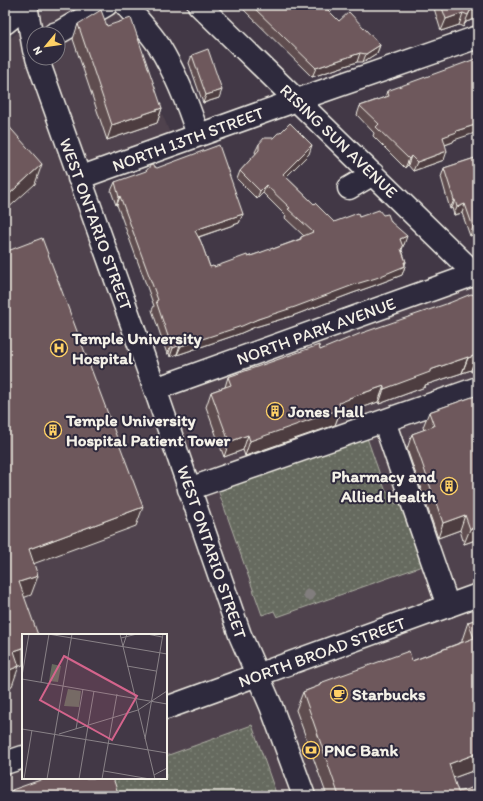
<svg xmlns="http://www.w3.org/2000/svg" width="483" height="801" font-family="Itim,sans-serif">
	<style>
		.built { fill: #4f424d; fill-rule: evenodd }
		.grass { fill: url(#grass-dots); stroke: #adaea3 }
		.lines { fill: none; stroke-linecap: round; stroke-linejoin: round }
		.minor-casing { stroke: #f4f1e8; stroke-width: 25 }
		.major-casing { stroke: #f4f1e8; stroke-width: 25 }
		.minor { stroke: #2f2a3d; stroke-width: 22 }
		.major { stroke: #2f2a3d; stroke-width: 22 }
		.tree { fill: #817d7d }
		.wall { fill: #5f4d4f; stroke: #f4f1e8 }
		.shaded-wall { fill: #4d3e40; stroke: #f4f1e8 }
		.building { fill: #6e595c; stroke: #f4f1e8 }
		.labels { text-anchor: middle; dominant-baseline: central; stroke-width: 4; stroke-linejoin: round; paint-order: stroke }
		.street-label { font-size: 17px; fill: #f4f1e8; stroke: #2f2a3d }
		.poi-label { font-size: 17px; font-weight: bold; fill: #f4f1e8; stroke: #2f2a3d; text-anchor: start }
		.inset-road { fill: none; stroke: #898287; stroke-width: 1 }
		.view { fill: #d4648c; fill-opacity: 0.15; stroke: #d4648c; stroke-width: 2 }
		.inset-edge { fill: none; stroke: #f4f1e8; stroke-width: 2 }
	</style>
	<defs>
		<pattern id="grass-dots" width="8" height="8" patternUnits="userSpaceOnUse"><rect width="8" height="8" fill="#666b5e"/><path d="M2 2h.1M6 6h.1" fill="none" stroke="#7c8175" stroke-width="1.8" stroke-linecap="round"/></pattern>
	</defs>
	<rect width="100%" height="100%" fill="#423846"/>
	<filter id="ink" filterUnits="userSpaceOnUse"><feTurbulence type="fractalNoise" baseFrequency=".025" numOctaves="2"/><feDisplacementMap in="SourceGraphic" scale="8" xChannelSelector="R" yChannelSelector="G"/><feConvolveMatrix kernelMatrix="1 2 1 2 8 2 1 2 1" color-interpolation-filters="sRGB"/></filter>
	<g filter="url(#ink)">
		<path class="built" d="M50 5H120L174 144 80 177 155 389 478 273V796H5V43ZM34 34H58V58H34ZM23 635H166V778H23Z"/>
		<path class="grass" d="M366 435 386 492 390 491 395 504 403 501 425 565 277 617 274 611 262 615 217 487Z
			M252 725 277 796H105L103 778H166V756Z"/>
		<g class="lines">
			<g class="minor-casing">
				<path id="minor" d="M26 5 34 50
					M126 5C136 18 151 33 159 46 176 74 188 104 198 135
					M199 5 478 277
					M5 23 27 5
					M54 34 60 32 106 5
					M37 58 155 389 240 635 271 706 304 796
					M79 178 297 100 478 37
					M349 188 373 174
					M155 389 478 273
					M384 421 448 606
					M189 489 478 388"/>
			</g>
			<g class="major-casing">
				<path id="major" d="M166 708 478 595
					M5 763 23 757"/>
			</g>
			<use href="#minor" class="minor"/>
			<use href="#major" class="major"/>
		</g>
		<circle class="tree" cx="309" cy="595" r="6"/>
		<path class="wall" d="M239 5H323L339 21 380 45 377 53 363 62H357L312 77Z
			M433 5H478V18L466 22 463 27 459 25 441 31Z
			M78 24 162 108 157 123 107 140 73 39Z
			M192 55 219 98 203 103 189 63Z
			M387 91 454 140 453 142 445 145 444 160 413 171 408 165 405 168 373 136 374 133 357 115 360 106 385 97Z
			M259 144 309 154 286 177 314 204 334 222 359 217 383 215 391 222 404 245 403 246V247L402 250 406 262 405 264V266L402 275 373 286 353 293 292 316 255 327 239 334 177 355V354L170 357 169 353 167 354 152 310 154 306 117 205H116L111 191 115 182 243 214 239 223 199 237 210 267H214L273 249 300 239 301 237 304 236 285 218 286 216 263 193 257 199 237 179 240 171 256 154 255 152Z
			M478 157V232L470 236 462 213 454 215 452 208 450 209 441 177 444 168Z
			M478 296V369L471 372V370L462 373 425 385V387L379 404 378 402 344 414V415L338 417 335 425 245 456 243 450 224 457 206 407 211 392 225 387 228 377 320 350Z
			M478 395V539L464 544 460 530 438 538 407 449 412 434 424 430 423 427 429 412Z
			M478 619V769L453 778 458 792 478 796H327L296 710 303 692 319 686 320 683 412 661 462 642V640L468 622Z
			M12 790 119 796H10Z"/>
		<path class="shaded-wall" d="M478 8V18L466 22 463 27 470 11Z
			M463 13 459 25 441 31 446 19Z
			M380 45 377 53 363 62 366 54Z
			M360 53 357 62 312 77 316 68Z
			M222 90 219 98 203 103 206 95Z
			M162 108 157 123 107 140 112 125Z
			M478 124V132L454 140 453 142 439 147 443 137 456 131Z
			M312 145 309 154 280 183 283 174Z
			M447 151 444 160 413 171 417 162Z
			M411 156 408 165 405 168 409 159Z
			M42 164 35 184 5 211V198Z
			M266 185 263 193 257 199 260 191Z
			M120 196 117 205H116L119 197Z
			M454 200H455L452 208 450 209Z
			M465 204 462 213 454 215 457 207Z
			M243 214 239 223 195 238V231L198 229Z
			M478 225V232L470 236 473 227Z
			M407 236 404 245 397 248 400 239Z
			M406 262 404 266H405L402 275 373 286 353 293 292 316 255 327 239 334 177 355 181 346 258 319Z
			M172 344 169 353 167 354 171 345Z
			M180 345 177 354 170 357 173 348Z
			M476 355 471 370 462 373 468 358Z
			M477 356H478V369L471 372Z
			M468 357 462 373 425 385V387L379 404 384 389 430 370Z
			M384 386 378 402 344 414V415L338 417 335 425 245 456 250 441 349 398Z
			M248 435 243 450 224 457 229 442Z
			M143 507 136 526 22 568 29 549Z
			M465 515 460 530 438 538 443 523Z
			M478 526V539L464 544 470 529Z
			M38 576 31 595 12 602 19 582Z
			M23 648V665L7 670 14 651Z
			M19 666 12 686 5 688V672Z
			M478 753V769L442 782 449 764Z"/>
		<path class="building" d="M251 5H323L339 21 349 12 380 45 366 54 360 53 316 68Z
			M441 5H478V8L470 11 468 15 463 13 446 19Z
			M101 10 107 26 131 18 162 108 112 125 78 24Z
			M208 49 222 90 206 95 192 55Z
			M478 58V124L456 131 457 132 443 137 447 151 417 162 411 156 409 159 376 127 379 124 360 106 389 96 387 91Z
			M5 122 42 164 5 198Z
			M290 123 312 145 283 174 314 204 315 203 334 222 358 213 359 217 379 210 383 215 388 214 391 222 407 236 400 239 403 247 401 249 406 262H404L405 266 376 278 356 284 295 307 258 319 242 326 181 346 180 345 173 348 172 344 171 345 156 301 158 300 120 196 119 197 115 182 146 171 151 165 157 168 219 145 243 214 198 229 195 231 201 242 210 267 213 266 214 267 247 255 248 257 273 248V249L301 239V237L313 232 288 209 290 208 266 185 260 191 240 171 259 150V144L264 138H273L278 133H280Z
			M478 157V225L473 227 465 204 457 207 455 200H454L444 168Z
			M42 238 143 507 29 549 38 576 19 582 38 635H23V648L14 651 19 666 5 672V252Z
			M471 294 478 296V356H477L476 355 468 358V357L430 370V372L384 389V386L349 398V399L339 403 341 409 250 441 248 435 229 442 211 392 231 385 228 377 319 345 320 350 359 334 449 303Z
			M478 395V526L470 529 465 515 443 523 412 434 434 426 429 412Z
			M478 619V753L449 764 458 792 478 786V796H339L303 692 321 685 320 683 409 651 412 661 474 638 468 622Z
			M46 778H113L119 796H14L12 790Z"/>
	</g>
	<defs>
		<g id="hospital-ring" transform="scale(0.9)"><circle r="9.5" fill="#2f2a3d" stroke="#ffd166" stroke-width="1.5"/><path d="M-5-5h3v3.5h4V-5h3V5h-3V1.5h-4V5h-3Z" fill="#ffd166"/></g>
		<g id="building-ring" transform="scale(0.9)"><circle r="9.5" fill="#2f2a3d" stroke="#ffd166" stroke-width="1.5"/><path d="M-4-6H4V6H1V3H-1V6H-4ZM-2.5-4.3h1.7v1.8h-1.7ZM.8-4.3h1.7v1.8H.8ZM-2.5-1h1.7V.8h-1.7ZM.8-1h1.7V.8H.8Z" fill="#ffd166"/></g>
		<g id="cafe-ring" transform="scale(0.9)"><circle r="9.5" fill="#2f2a3d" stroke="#ffd166" stroke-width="1.5"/><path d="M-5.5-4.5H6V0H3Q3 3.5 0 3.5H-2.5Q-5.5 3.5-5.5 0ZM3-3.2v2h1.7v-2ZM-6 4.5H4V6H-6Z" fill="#ffd166"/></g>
		<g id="bank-ring" transform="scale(0.9)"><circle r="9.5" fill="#2f2a3d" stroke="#ffd166" stroke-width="1.5"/><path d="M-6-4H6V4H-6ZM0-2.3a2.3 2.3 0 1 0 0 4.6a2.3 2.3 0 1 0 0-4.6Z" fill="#ffd166"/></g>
	</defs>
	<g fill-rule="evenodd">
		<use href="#hospital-ring" x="59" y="348"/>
		<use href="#building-ring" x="275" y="411"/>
		<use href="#building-ring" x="53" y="430"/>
		<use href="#building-ring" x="449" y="486"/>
		<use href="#cafe-ring" x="339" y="694"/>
		<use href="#bank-ring" x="311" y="750"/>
	</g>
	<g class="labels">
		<g class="street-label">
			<text transform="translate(188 139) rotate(-20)">NORTH 13TH STREET</text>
			<text transform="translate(339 141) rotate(44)">RISING SUN AVENUE</text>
			<text transform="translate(96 224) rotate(70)">WEST ONTARIO STREET</text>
			<text transform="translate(316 331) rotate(-20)">NORTH PARK AVENUE</text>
			<text transform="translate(212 552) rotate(71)">WEST ONTARIO STREET</text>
			<text transform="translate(322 652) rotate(-20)">NORTH BROAD STREET</text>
		</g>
		<g class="poi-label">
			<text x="72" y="338">Temple University<tspan x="72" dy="20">Hospital</tspan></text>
			<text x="288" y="411">Jones Hall</text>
			<text x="66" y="420">Temple University<tspan x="66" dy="20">Hospital Patient Tower</tspan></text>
			<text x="436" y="476" text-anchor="end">Pharmacy and<tspan x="436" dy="20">Allied Health</tspan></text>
			<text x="352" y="694">Starbucks</text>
			<text x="324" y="750">PNC Bank</text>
		</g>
	</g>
	<g transform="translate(22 634)">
		<rect width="145" height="145" fill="#423846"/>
		<path d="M30 30 39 32 36 48 27 47ZM46 55 59 57 57 73 42 72Z" fill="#666b5e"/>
		<path class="inset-road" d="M26 0 145 20M98 0 133 145M125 0 140 3M99 4 115 0M101 12 105 0M105 32 134 37M0 42 7 0M0 45 145 70M19 48 27 0M0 95 145 119M54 95 61 55M37 100 116 76 145 57M123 105 141 0M82 137 128 145M132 141 145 134M2 145 10 96M25 145 50 0M57 145 72 57M80 145 95 60"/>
		<path class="view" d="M42 22 115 62 90 106 18 66Z"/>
		<rect width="145" height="145" class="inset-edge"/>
	</g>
	<rect width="483" height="801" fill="none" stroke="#2f2a3d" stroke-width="20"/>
	<rect x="10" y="10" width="463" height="781" fill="none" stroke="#f4f1e8" stroke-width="1.5" filter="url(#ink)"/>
	<g transform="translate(46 46) rotate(241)"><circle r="19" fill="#2f2a3d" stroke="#7e7a81"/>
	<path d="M0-3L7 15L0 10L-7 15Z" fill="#ffd166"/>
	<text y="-6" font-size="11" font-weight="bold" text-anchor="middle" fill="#f4f1e8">N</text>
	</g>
</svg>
